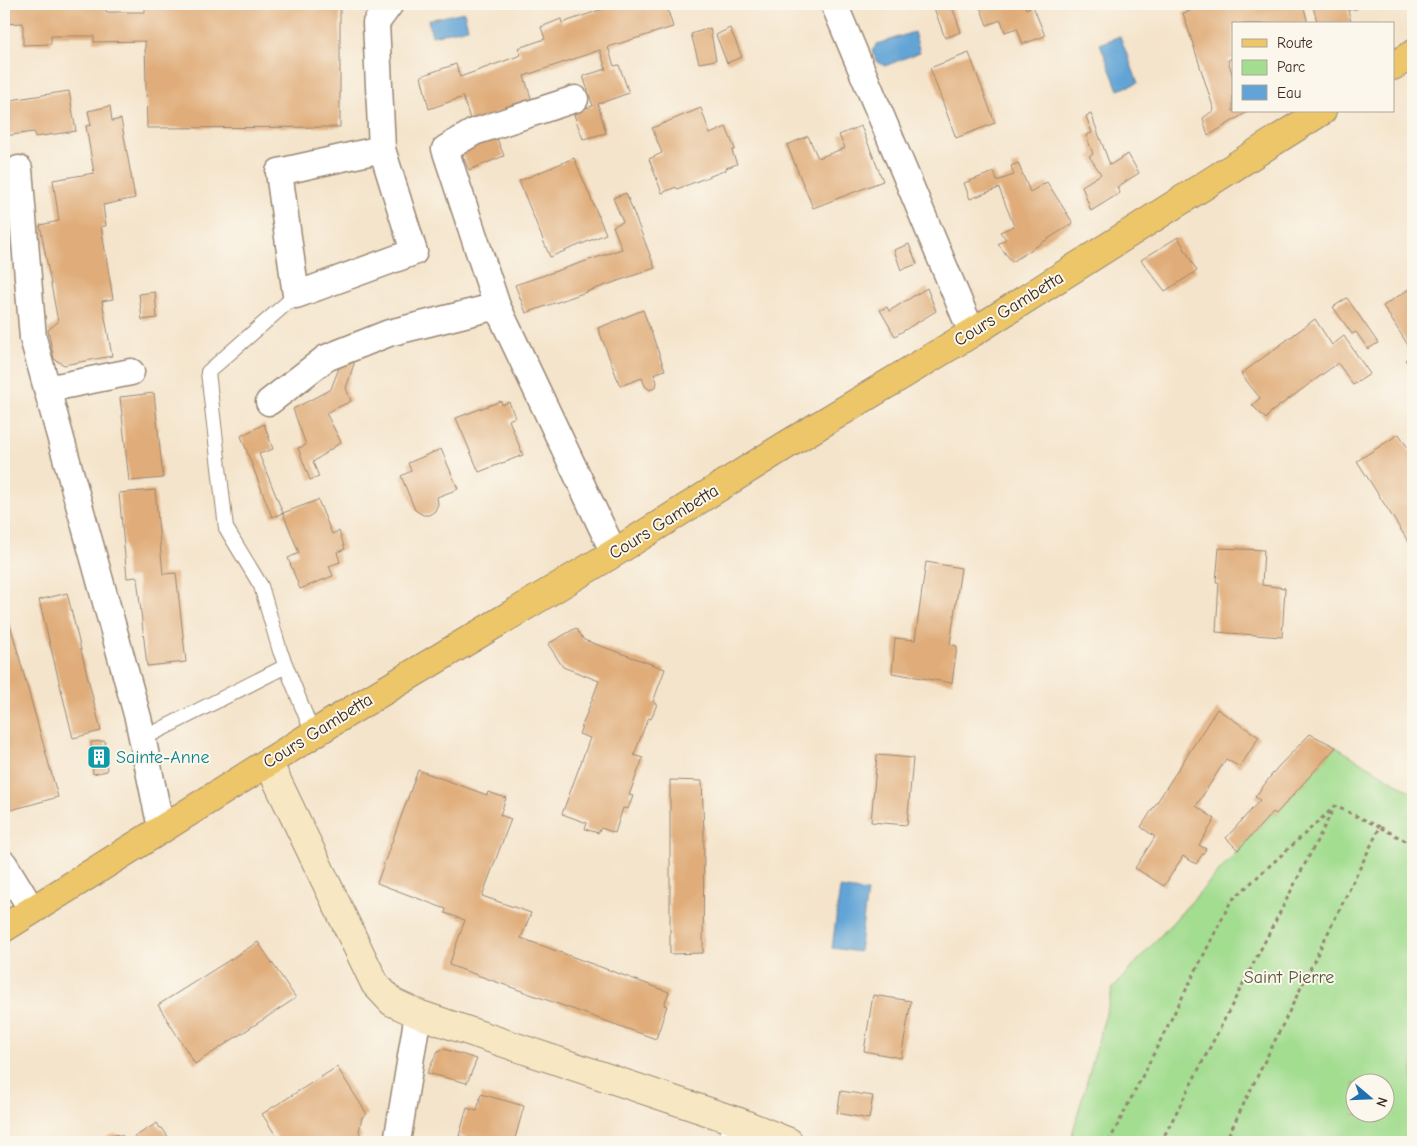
<svg xmlns="http://www.w3.org/2000/svg" width="1417" height="1146" font-family="'Comic Neue',sans-serif">
	<style>
		.green { fill: #a3dd90; stroke: #6f8457; fill-rule: evenodd }
		.water { fill: #62a4d6; stroke: #4e677a }
		.building { fill: #e0ad7a }
		.lines { fill: none; stroke-linecap: round; stroke-linejoin: round }
		.lane-casing { stroke: #988774; stroke-width: 16 }
		.street-casing { stroke: #988774; stroke-width: 29 }
		.secondary-casing { stroke: #988774; stroke-width: 30 }
		.primary-casing { stroke: #988774; stroke-width: 30 }
		.path { stroke: #988774; stroke-width: 3; stroke-dasharray: 4 4; stroke-linecap: butt }
		.lane { stroke: #fff; stroke-width: 14 }
		.street { stroke: #fff; stroke-width: 26 }
		.secondary { stroke: #f7e8c3; stroke-width: 28 }
		.primary { stroke: #ecc669; stroke-width: 28 }
		.labels { text-anchor: middle; dominant-baseline: central; stroke-width: 4; stroke-linejoin: round; paint-order: stroke }
		.street-label { font-size: 18px; fill: #3b2a1e; stroke: #fbf7ec }
		.culture-label { font-size: 18px; fill: #0d838f; stroke: #fbf7ec; text-anchor: start }
		.park-label { font-size: 18px; fill: #55573a; stroke: #fbf7ec }
	</style>
	<rect width="100%" height="100%" fill="#fbf7ec"/>
	<filter id="ink" filterUnits="userSpaceOnUse"><feTurbulence type="fractalNoise" baseFrequency=".02" numOctaves="2"/><feDisplacementMap in="SourceGraphic" scale="10" xChannelSelector="R" yChannelSelector="G"/><feConvolveMatrix kernelMatrix="1 2 1 2 8 2 1 2 1" color-interpolation-filters="sRGB"/></filter>
	<filter id="wash" filterUnits="userSpaceOnUse"><feTurbulence type="fractalNoise" baseFrequency=".0096" numOctaves="4" result="noise"/><feDisplacementMap in="SourceGraphic" scale="20" xChannelSelector="R" yChannelSelector="G"/><feGaussianBlur stdDeviation="1.12" result="paint"/><feColorMatrix in="noise" values="0 0 0 0 0 0 0 0 0 0 0 0 0 0 0 0 0 1.4 0 .05"/><feComposite in="paint" operator="in"/></filter>
	<g filter="url(#wash)">
		<rect width="100%" height="100%" fill="#f4e4cb"/>
		<path class="green" d="M1336 747 1413 793V1142H1070L1113 988 1273 812 1276 814ZM1354 1084H1384V1114H1354Z"/>
		<path class="water" d="M464 12 468 28 432 36 428 20Z
			M914 32 920 52 885 66 877 62 872 51 877 44Z
			M1120 36 1138 83 1118 90 1100 44Z
			M840 888 867 892 859 952 832 948Z"/>
		<g id="blocks">
			<path class="building" d="M4 4H106V12H145V4H340V127L147 128 145 41 94 42V36H51V44L23 45V23L4 24Z
				M607 4H666L673 27 608 47 614 66 619 65 629 93 598 104 606 133 583 139 573 112 593 106 583 76 606 69 600 50 524 76 532 101 471 122 463 97 429 109 421 76 456 64 460 77 521 55 518 48 545 39 541 27 561 19 562 23 603 9 602 5Z
				M944 4H951L961 32 945 38 934 8Z
				M979 4H1024L1026 9 1033 6 1045 36 1023 44 1017 28 1005 32 1001 20 987 25Z
				M1187 4H1303L1308 24H1233V58L1228 60 1233 77V111H1249L1208 136 1203 118 1214 110 1183 13 1190 11Z
				M1312 4H1354L1357 9 1348 10 1351 22 1349 24H1318Z
				M710 28 716 60 699 63 691 34Z
				M730 28 742 57 727 63 716 35Z
				M969 53 995 123 956 138 930 68Z
				M69 91 76 131 35 137 34 132 4 136V101Z
				M110 106 112 121 121 119 135 198 103 205 106 226H101L113 299 102 301 112 356 64 365 54 359 48 330 58 322 40 225 59 221 53 180 94 173 86 126 91 125 88 111Z
				M701 108 710 134 726 127 735 149 732 151 737 164 726 168V170L677 189 676 187 662 193 649 159 662 153 652 128Z
				M1091 114 1110 165 1128 154 1139 173 1117 187 1120 193 1091 211 1082 186 1101 174 1089 156 1093 154 1086 135 1092 133 1086 116Z
				M861 126 883 181 813 208 787 145 808 136 818 158 845 148 839 135Z
				M496 136 504 156 469 170 459 148Z
				M574 158 606 234 550 257 519 181Z
				M1018 163 1030 192 1047 182 1073 223 1012 262 998 244 1006 239 1000 232 1014 226 999 188 970 199 964 183 994 172 997 181 1014 175 1011 166Z
				M626 193 655 268 526 313 515 285 622 249 613 226 623 222 613 198Z
				M1178 237 1197 271 1165 291 1141 260Z
				M909 244 917 264 901 270 894 250Z
				M927 288 936 311 895 336 880 310 887 307 889 311Z
				M1409 289 1413 295V353L1383 306Z
				M155 292 157 318 142 320 139 294Z
				M1347 298 1378 343 1368 349 1356 332 1352 334 1333 307Z
				M643 310 665 370 654 374 657 382 656 387 650 390 645 386 642 378 620 386 598 328Z
				M1315 319 1332 345 1344 336 1370 374 1353 385 1338 363 1271 412 1266 419 1252 405 1260 398 1241 374Z
				M357 355 346 388 351 401 326 413 341 442 313 462 319 477 310 480 298 448 306 445 293 409 331 389 342 360Z
				M154 393 163 478 129 481 120 397Z
				M501 401 502 405 509 402 515 417 509 420 523 455 479 472 456 418Z
				M264 424 273 449 259 454 283 513 272 517 241 436Z
				M1399 434 1413 456V549L1357 461Z
				M441 449 458 489 437 497 438 504 435 511 429 515H423L415 510 401 476 411 471 408 463Z
				M155 490 163 574 176 573 186 662 147 666 137 577 127 578 119 493Z
				M318 500 332 534 339 531 345 549 337 552 340 562 329 566 333 576 300 589 288 558 299 553 283 513Z
				M1219 548 1264 550 1262 585 1285 588 1282 637 1216 632 1219 582H1216Z
				M926 562 961 568 950 644 957 646 952 683 892 673 895 638 915 640Z
				M67 593 101 731 73 738 39 600Z
				M4 603 58 797 4 812Z
				M576 628 584 640 665 669 653 702 657 704 651 719 648 718 634 755 643 758 629 795 633 796 628 809 623 808 615 833 601 828 598 833 585 829 587 823 562 814 590 738 579 734 599 681 563 667 548 644Z
				M1217 709 1259 737 1240 767 1226 759 1196 806 1215 819 1199 845 1206 849 1196 864 1183 856 1164 886 1135 868 1155 837 1141 827Z
				M1310 734 1336 747 1276 814 1273 812 1238 850 1226 838 1260 800 1255 797 1277 768Z
				M105 741 107 771 93 774 91 742Z
				M877 755 913 758 907 825 871 822Z
				M418 770 487 795 488 792 506 798 500 815 511 819 482 896 531 913 521 938 669 992 664 1005 667 1006 656 1039 449 965 465 920 445 913 446 909 377 883Z
				M670 780 702 781 704 833 703 953 670 954Z
				M258 942 296 998 195 1064 158 1005Z
				M873 995 911 1001 901 1058 864 1051Z
				M444 1049 477 1059 467 1083 427 1073 438 1051Z
				M337 1067 367 1114 362 1117 359 1132 362 1137 353 1142H280L262 1114Z
				M841 1091 873 1096 869 1119 837 1113Z
				M481 1094 524 1106 514 1142H485L459 1136 467 1108 477 1111Z
				M157 1123 160 1128H162L171 1141 169 1142H102L108 1136 114 1134 123 1136 128 1141Z"/>
		</g>
	</g>
	<g filter="url(#ink)">
		<use href="#blocks" fill-opacity="0" stroke="#988774" stroke-width="1"/>
		<g class="lines">
			<g class="lane-casing">
				<path id="lane" d="M296 295 208 372 226 528 261 586 280 651 313 734
					M142 739 286 666"/>
			</g>
			<g class="street-casing">
				<path id="street" d="M834 4 972 333
					M575 99 474 132 445 149 497 306 614 553
					M382 149 414 252 296 295 279 172Z
					M382 149 376 23 390 4
					M19 169 33 338 138 718 161 828
					M47 389 131 372
					M269 402 326 358 389 333 497 306
					M4 864 32 910
					M397 1142 418 1014
					M731 1142 738 1121"/>
			</g>
			<g class="secondary-casing">
				<path id="secondary" d="M268 762 375 984 392 1002 418 1014 742 1123 789 1142"/>
			</g>
			<g class="primary-casing">
				<path id="primary" d="M1393 66 1413 54
					M4 928 347 713 614 553 788 444 972 333 1322 111"/>
			</g>
			<path class="path" d="M1406 359 1413 370
				M1109 1142 1231 901 1332 809
				M1161 1142 1335 806 1380 827
				M1225 1142 1380 827 1413 845
				M1409 1142 1413 1134"/>
			<use href="#lane" class="lane"/>
			<use href="#street" class="street"/>
			<use href="#secondary" class="secondary"/>
			<use href="#primary" class="primary"/>
		</g>
	</g>
	<defs>
		<g id="building-square" transform="scale(1.25)"><rect x="-9" y="-9" width="18" height="18" rx="4" fill="#0f9aa8" stroke="#fbf7ec"/><path d="M-4-6H4V6H1V3H-1V6H-4ZM-2.5-4.3h1.7v1.8h-1.7ZM.8-4.3h1.7v1.8H.8ZM-2.5-1h1.7V.8h-1.7ZM.8-1h1.7V.8H.8Z" fill="#fff"/></g>
	</defs>
	<g fill-rule="evenodd">
		<use href="#building-square" x="99" y="757"/>
	</g>
	<g class="labels">
		<g class="street-label">
			<text transform="translate(1009 309) rotate(-32)">Cours Gambetta</text>
			<text transform="translate(664 522) rotate(-32)">Cours Gambetta</text>
			<text transform="translate(318 731) rotate(-32)">Cours Gambetta</text>
		</g>
		<g class="culture-label">
			<text x="116" y="757">Sainte-Anne</text>
		</g>
		<g class="park-label">
			<text x="1289" y="977">Saint Pierre</text>
		</g>
	</g>
	<rect width="1417" height="1146" fill="none" stroke="#fbf7ec" stroke-width="20"/>
	<rect x="1232" y="22" width="162" height="90" fill="#fbf7ec" stroke="#aea59a"/>
	<rect x="1242" y="39" width="25" height="8" fill="#ecc669" stroke="#aea59a"/>
	<text x="1277" y="48" font-size="15" fill="#3b2a1e">Route</text>
	<rect x="1242" y="60" width="25" height="15" fill="#a3dd90" stroke="#aea59a"/>
	<text x="1277" y="72" font-size="15" fill="#3b2a1e">Parc</text>
	<rect x="1242" y="85" width="25" height="15" fill="#62a4d6" stroke="#aea59a"/>
	<text x="1277" y="98" font-size="15" fill="#3b2a1e">Eau</text>
	<g transform="translate(1370 1098) rotate(109)"><circle r="24" fill="#fbf7ec" stroke="#aea59a"/>
	<path d="M0-4L9 19L0 12L-9 19Z" fill="#1f6fb2"/>
	<text y="-8" font-size="14" font-weight="bold" text-anchor="middle" fill="#3b2a1e">N</text>
	</g>
</svg>
